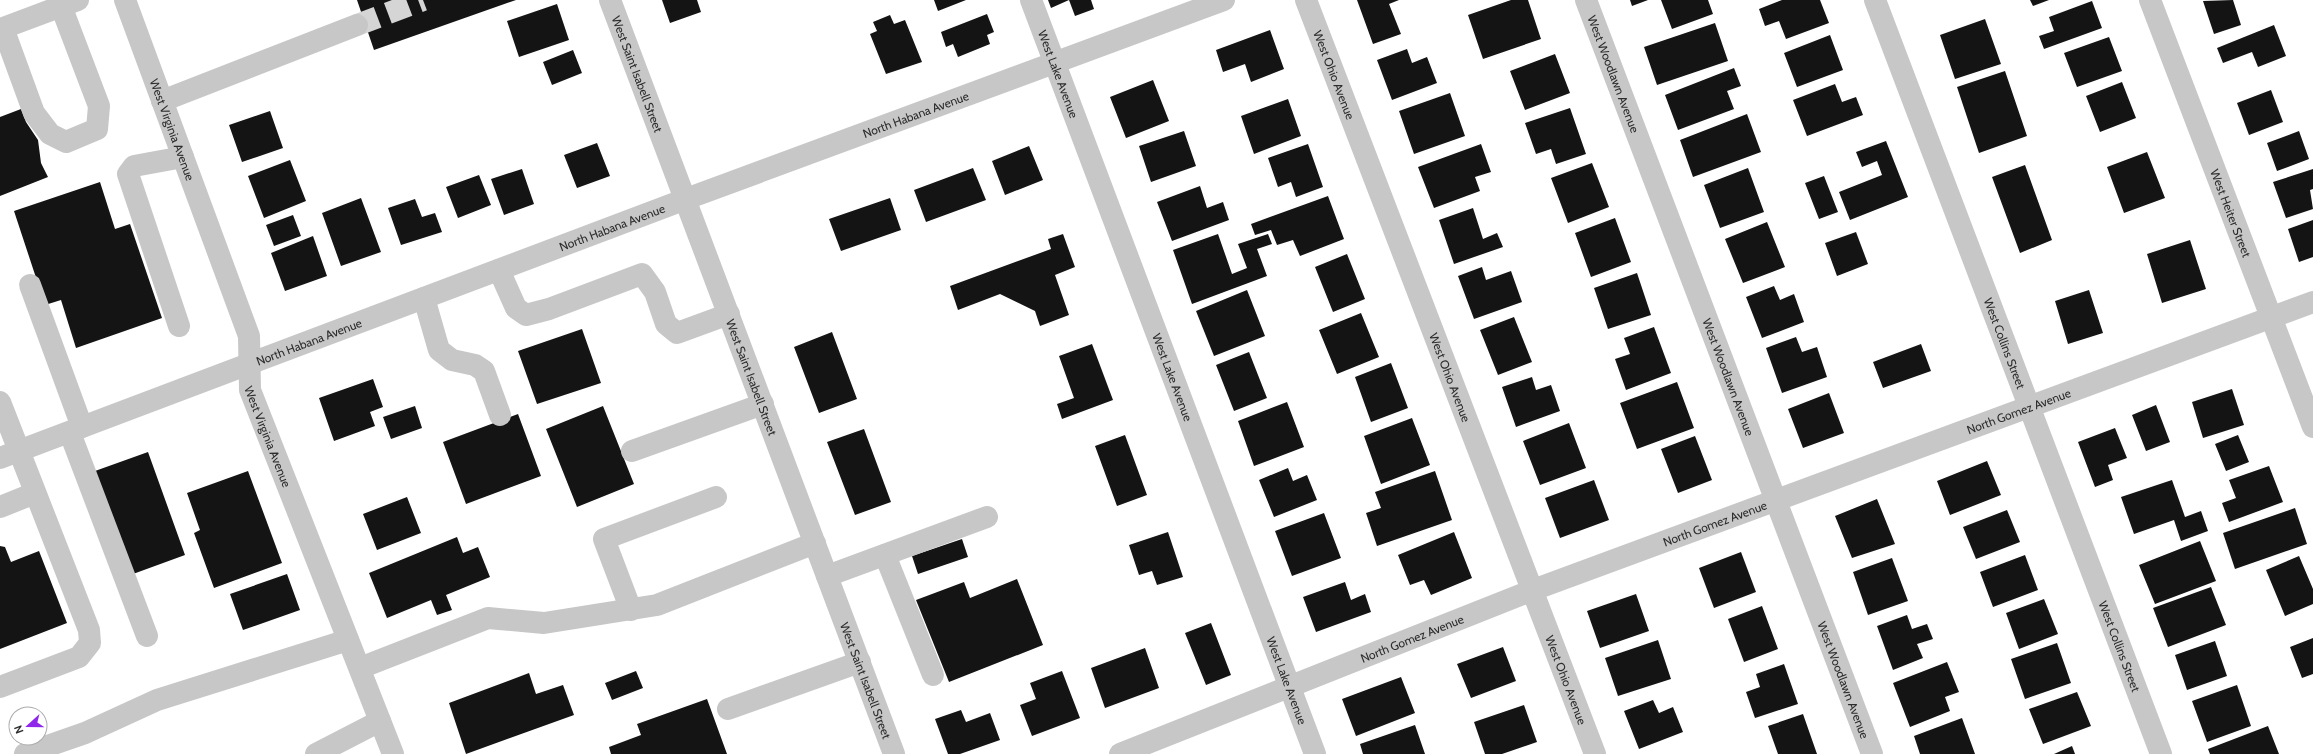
<svg xmlns="http://www.w3.org/2000/svg" width="2313" height="754" font-family="Cabin,sans-serif">
	<style>
		.building { fill: #141414 }
		.lines { fill: none; stroke-linecap: round; stroke-linejoin: round }
		.minor-tunnel { stroke: #d5d5d5; stroke-width: 22; stroke-dasharray: 22 11; stroke-linecap: butt }
		.minor { stroke: #c7c7c7; stroke-width: 22 }
		.labels { text-anchor: middle; dominant-baseline: central; stroke-width: 4; stroke-linejoin: round; paint-order: stroke }
		.street-label { font-size: 12px; fill: #2d2d2d; stroke: #fff }
	</style>
	<rect width="100%" height="100%" fill="#fff"/>
	<path class="building" d="M357 0H516L374 50Z
		M662 0H697L701 12 670 23Z
		M934 0H966L938 11Z
		M1048 0H1091L1094 9 1075 16 1069 0 1051 8Z
		M1357 0H1399L1389 4 1401 34 1373 44Z
		M1511 0H1528L1541 39 1483 59 1468 15Z
		M1630 0H1648L1632 6Z
		M1661 0H1708L1713 14 1672 29Z
		M1782 0H1820L1829 23 1786 39 1779 21 1765 26 1759 9Z
		M2030 0H2049L2033 6Z
		M2233 0 2241 25 2214 34 2203 1Z
		M2092 1 2102 28 2044 49 2039 36 2054 31 2049 17Z
		M557 4 569 40 519 57 507 21Z
		M987 14 994 32 987 35 990 44 958 57 953 44 946 47 941 32Z
		M890 15 894 24 905 20 922 62 886 74 870 34 877 31 873 22Z
		M1985 19 2001 64 1955 79 1940 35Z
		M1715 23 1728 61 1657 85 1644 47Z
		M2274 25 2286 56 2258 67 2252 52 2223 63 2217 48Z
		M1270 30 1284 69 1251 82 1245 64 1223 72 1216 50Z
		M1830 35 1843 70 1797 87 1784 53Z
		M2109 37 2122 71 2077 87 2064 53Z
		M1407 49 1412 63 1427 57 1437 83 1392 100 1377 60Z
		M573 50 582 73 552 85 543 62Z
		M1555 54 1570 93 1525 110 1510 71Z
		M1734 68 1741 86 1727 91 1734 109 1678 130 1665 95Z
		M2005 71 2027 136 1979 153 1957 87Z
		M1153 80 1169 121 1126 138 1110 97Z
		M2122 82 2136 118 2100 132 2086 96Z
		M1835 84 1842 102 1856 97 1863 115 1807 136 1793 100Z
		M2271 90 2283 122 2249 135 2237 103Z
		M1450 93 1465 136 1414 154 1399 111Z
		M1288 99 1301 136 1254 154 1241 116Z
		M1570 108 1586 154 1556 164 1551 149 1536 154 1525 123Z
		M21 109 26 122 38 140 41 163 48 177 0 196V117Z
		M270 111 283 148 242 162 229 125Z
		M1747 114 1761 152 1693 177 1680 140Z
		M1184 131 1196 166 1151 182 1139 146Z
		M2299 131 2309 159 2277 171 2267 143Z
		M1886 141 1908 197 1850 220 1839 192 1882 175 1877 161 1862 167 1856 152Z
		M597 143 610 176 577 188 564 155Z
		M1308 144 1323 187 1296 197 1291 182 1278 187 1268 158Z
		M1481 144 1491 172 1475 177 1480 191 1434 208 1418 167Z
		M1029 146 1043 180 1005 195 992 161Z
		M2147 152 2165 198 2124 213 2107 167Z
		M290 160 306 201 264 218 248 176Z
		M1592 163 1609 207 1568 223 1551 178Z
		M2025 165 2052 240 2020 253 1992 177Z
		M973 168 986 200 926 222 914 190Z
		M1748 168 1764 212 1720 228 1704 185Z
		M522 169 534 204 504 215 491 179Z
		M2313 169V189L2310 190 2313 209 2286 218 2273 182Z
		M479 175 491 205 458 218 446 187Z
		M1824 176 1838 212 1819 219 1805 183Z
		M100 182 115 229 130 224 162 318 76 348 61 300 45 305 14 211Z
		M1200 186 1207 208 1223 202 1229 220 1172 241 1157 202Z
		M1328 196 1344 239 1300 256 1293 240 1277 245 1271 230 1255 235 1251 224Z
		M361 198 381 252 341 266 322 213Z
		M890 198 901 230 841 251 829 219Z
		M415 199 422 217 435 213 442 232 401 245 388 208Z
		M1473 208 1483 239 1497 233 1503 247 1454 264 1439 220Z
		M293 215 301 236 274 246 266 225Z
		M1615 218 1631 262 1591 277 1575 233Z
		M2313 220V257L2299 262 2288 229Z
		M1767 222 1785 267 1743 283 1725 239Z
		M1856 232 1868 264 1837 276 1825 243Z
		M1063 234 1075 267 1055 275 1069 315 1040 326 1035 311 1000 294 958 310 950 286 1051 249 1048 239Z
		M1218 234 1232 274 1247 268 1238 244 1268 234 1272 244 1257 249 1267 276 1192 304 1173 250Z
		M313 236 327 276 285 291 271 253Z
		M2190 240 2206 289 2162 303 2147 254Z
		M1347 254 1365 299 1333 312 1315 267Z
		M1482 267 1486 280 1511 271 1522 302 1474 319 1458 276Z
		M1637 273 1651 315 1608 329 1594 288Z
		M1774 286 1780 300 1794 294 1804 322 1762 338 1746 297Z
		M1247 290 1265 336 1214 356 1196 311Z
		M2089 290 2103 333 2068 344 2055 301Z
		M1361 313 1379 357 1337 374 1319 330Z
		M1514 317 1532 362 1498 375 1480 330Z
		M1654 327 1671 373 1626 390 1615 359 1630 354 1624 338Z
		M582 329 601 383 537 404 518 351Z
		M832 332 857 399 819 413 794 347Z
		M1796 337 1802 352 1817 347 1827 377 1782 393 1766 348Z
		M1092 344 1113 400 1062 419 1057 404 1074 398 1059 356Z
		M1921 344 1931 371 1883 388 1873 362Z
		M1249 352 1267 398 1234 411 1216 365Z
		M1391 363 1408 408 1371 422 1355 377Z
		M1532 377 1536 390 1551 385 1560 411 1516 427 1502 387Z
		M373 379 383 407 370 412 375 426 334 441 319 398Z
		M1677 382 1694 428 1637 449 1620 403Z
		M2232 389 2244 425 2203 438 2192 402Z
		M1829 393 1844 433 1803 448 1788 409Z
		M1287 402 1304 447 1254 466 1238 421Z
		M2156 405 2170 442 2146 451 2132 415Z
		M415 406 422 428 391 439 383 417Z
		M603 406 634 484 577 507 546 429Z
		M518 414 541 476 466 504 443 442Z
		M1412 418 1430 465 1381 484 1364 436Z
		M1569 423 1586 468 1540 485 1523 441Z
		M2115 428 2127 458 2108 465 2113 480 2095 487 2078 442Z
		M864 429 891 502 855 515 827 442Z
		M1125 435 1147 495 1117 506 1095 446Z
		M2238 435 2249 462 2226 471 2215 444Z
		M1695 436 1712 480 1678 493 1661 449Z
		M148 452 185 555 133 574 95 471Z
		M1987 461 2001 495 1950 515 1937 481Z
		M2269 466 2283 502 2229 522 2222 503 2236 498 2229 480Z
		M1288 468 1293 481 1307 475 1317 500 1274 517 1259 480Z
		M248 471 282 563 214 588 194 533 200 530 187 493Z
		M1435 471 1452 520 1377 546 1366 513 1381 508 1375 492Z
		M1594 480 1609 520 1560 538 1545 498Z
		M2172 480 2185 517 2201 511 2208 531 2181 541 2174 520 2134 534 2121 497Z
		M407 497 421 533 377 550 363 514Z
		M1877 499 1895 544 1852 558 1835 516Z
		M2295 508 2307 544 2235 569 2223 533Z
		M2007 510 2020 542 1976 559 1963 527Z
		M1324 513 1341 558 1292 576 1275 531Z
		M1168 532 1183 577 1157 585 1152 571 1139 575 1129 545Z
		M1454 532 1472 578 1431 595 1424 580 1410 585 1398 555Z
		M457 537 463 553 478 547 490 577 446 595 452 610 437 615 431 600 387 618 369 573Z
		M962 539 968 557 918 574 912 556Z
		M2200 541 2216 581 2155 604 2139 565Z
		M0 546 5 547 11 562 39 551 67 623 0 649Z
		M1741 552 1756 592 1714 608 1699 568Z
		M2025 555 2038 590 1993 607 1980 572Z
		M2299 556 2313 589V604L2285 616 2266 570Z
		M1892 558 1908 601 1868 615 1853 572Z
		M287 574 300 610 243 630 230 594Z
		M1017 579 1043 645 949 682 916 600 964 582 970 598Z
		M1345 582 1351 600 1365 594 1371 612 1316 632 1303 597Z
		M2211 587 2226 625 2168 647 2153 608Z
		M1636 594 1649 631 1600 648 1587 611Z
		M2044 599 2058 634 2019 649 2006 613Z
		M1762 606 1778 649 1744 662 1728 619Z
		M1907 615 1912 629 1927 624 1933 639 1917 644 1923 658 1893 670 1877 626Z
		M1211 623 1231 675 1206 685 1185 633Z
		M2313 638V674L2302 678 2290 647Z
		M1658 640 1671 679 1618 696 1605 658Z
		M2215 641 2227 676 2187 690 2175 655Z
		M2057 643 2071 683 2025 699 2011 659Z
		M1503 647 1516 681 1471 698 1457 664Z
		M1145 648 1159 688 1105 708 1091 668Z
		M1947 662 1959 692 1945 697 1950 711 1910 727 1893 683Z
		M1784 664 1798 704 1755 718 1746 692 1760 687 1756 674Z
		M636 671 643 688 612 700 605 683Z
		M1062 671 1080 718 1032 736 1020 705 1036 699 1030 683Z
		M529 673 536 694 563 685 574 715 466 754 449 703Z
		M1401 677 1415 713 1356 736 1342 699Z
		M2237 685 2251 726 2207 742 2192 701Z
		M2077 692 2091 726 2043 744 2029 709Z
		M707 699 727 754H611L609 747 641 735 637 724Z
		M1653 700 1659 713 1673 707 1683 732 1639 749 1624 711Z
		M1524 705 1537 742 1502 754H1485L1474 722Z
		M961 710 966 722 990 713 1000 740 960 754H948L935 719Z
		M1803 714 1817 754H1778L1768 726Z
		M1962 718 1975 754H1920L1914 736Z
		M1415 725 1425 754H1363L1360 744Z
		M2268 726 2279 754H2210L2208 749Z
		M2072 746 2075 754H2054Z"/>
	<g class="lines">
		<path class="minor-tunnel" d="M357 25 423 0"/>
		<g class="minor">
			<path id="s1" d="M125 0 249 336 250 390 393 754"/>
			<path id="s2" d="M610 0 894 754"/>
			<path id="s3" d="M1031 0 1315 754"/>
			<path id="s4" d="M1306 0 1595 754"/>
			<path id="s5" d="M1586 0 1872 754"/>
			<path id="s6" d="M1875 0 2161 754"/>
			<path id="s7" d="M2150 0 2313 427"/>
			<path d="M61 6 99 106 97 129 66 142 50 134 34 113 3 28 78 0"/>
			<path d="M162 101 357 25"/>
			<path d="M499 270 516 308 526 315 549 309 642 274 655 292 666 324 677 333 729 314"/>
			<path d="M30 285 82 427"/>
			<path d="M424 298 439 350 452 360 475 365 484 371 500 415"/>
			<path d="M179 326 128 174 134 166 183 157"/>
			<path d="M0 402 89 630 90 643 79 657 0 687"/>
			<path d="M70 433 147 636"/>
			<path d="M632 451 763 404"/>
			<path id="s8" d="M0 458 686 199 1224 0"/>
			<path d="M0 507 35 493"/>
			<path d="M885 555 933 675"/>
			<path d="M827 576 987 517"/>
			<path d="M631 610 604 539 716 497"/>
			<path d="M360 668 488 618 544 623 657 605 815 543"/>
			<path d="M728 709 860 662"/>
			<path d="M25 754 85 733 157 700 348 640"/>
			<path d="M316 754 380 721"/>
			<path id="s9" d="M1120 754 1533 590 2313 302"/>
		</g>
	</g>
	<g class="labels">
		<g class="street-label">
			<text stroke="none"><textPath href="#s2" startOffset="79">West Saint Isabell Street</textPath></text>
			<text stroke="none"><textPath href="#s3" startOffset="79">West Lake Avenue</textPath></text>
			<text stroke="none"><textPath href="#s4" startOffset="80">West Ohio Avenue</textPath></text>
			<text stroke="none"><textPath href="#s5" startOffset="79">West Woodlawn Avenue</textPath></text>
			<text stroke="none"><textPath href="#s8" startOffset="978">North Habana Avenue</textPath></text>
			<text stroke="none"><textPath href="#s1" startOffset="138">West Virginia Avenue</textPath></text>
			<text stroke="none"><textPath href="#s7" startOffset="228">West Heiter Street</textPath></text>
			<text stroke="none"><textPath href="#s8" startOffset="654">North Habana Avenue</textPath></text>
			<text stroke="none"><textPath href="#s8" startOffset="330">North Habana Avenue</textPath></text>
			<text stroke="none"><textPath href="#s6" startOffset="367">West Collins Street</textPath></text>
			<text stroke="none"><textPath href="#s2" startOffset="403">West Saint Isabell Street</textPath></text>
			<text stroke="none"><textPath href="#s3" startOffset="403">West Lake Avenue</textPath></text>
			<text stroke="none"><textPath href="#s4" startOffset="404">West Ohio Avenue</textPath></text>
			<text stroke="none"><textPath href="#s5" startOffset="403">West Woodlawn Avenue</textPath></text>
			<text stroke="none"><textPath href="#s9" startOffset="962">North Gomez Avenue</textPath></text>
			<text stroke="none"><textPath href="#s1" startOffset="462">West Virginia Avenue</textPath></text>
			<text stroke="none"><textPath href="#s9" startOffset="638">North Gomez Avenue</textPath></text>
			<text stroke="none"><textPath href="#s9" startOffset="314">North Gomez Avenue</textPath></text>
			<text stroke="none"><textPath href="#s6" startOffset="691">West Collins Street</textPath></text>
			<text stroke="none"><textPath href="#s4" startOffset="728">West Ohio Avenue</textPath></text>
			<text stroke="none"><textPath href="#s2" startOffset="727">West Saint Isabell Street</textPath></text>
			<text stroke="none"><textPath href="#s3" startOffset="727">West Lake Avenue</textPath></text>
			<text stroke="none"><textPath href="#s5" startOffset="727">West Woodlawn Avenue</textPath></text>
		</g>
	</g>
	<g transform="translate(28 726) rotate(249)"><circle r="19" fill="#ffffff" stroke="#ababab"/>
	<path d="M0-3L7 15L0 10L-7 15Z" fill="#8f28ea"/>
	<text y="-6" font-size="11" font-weight="bold" text-anchor="middle" fill="#2d2d2d">N</text>
	</g>
</svg>
